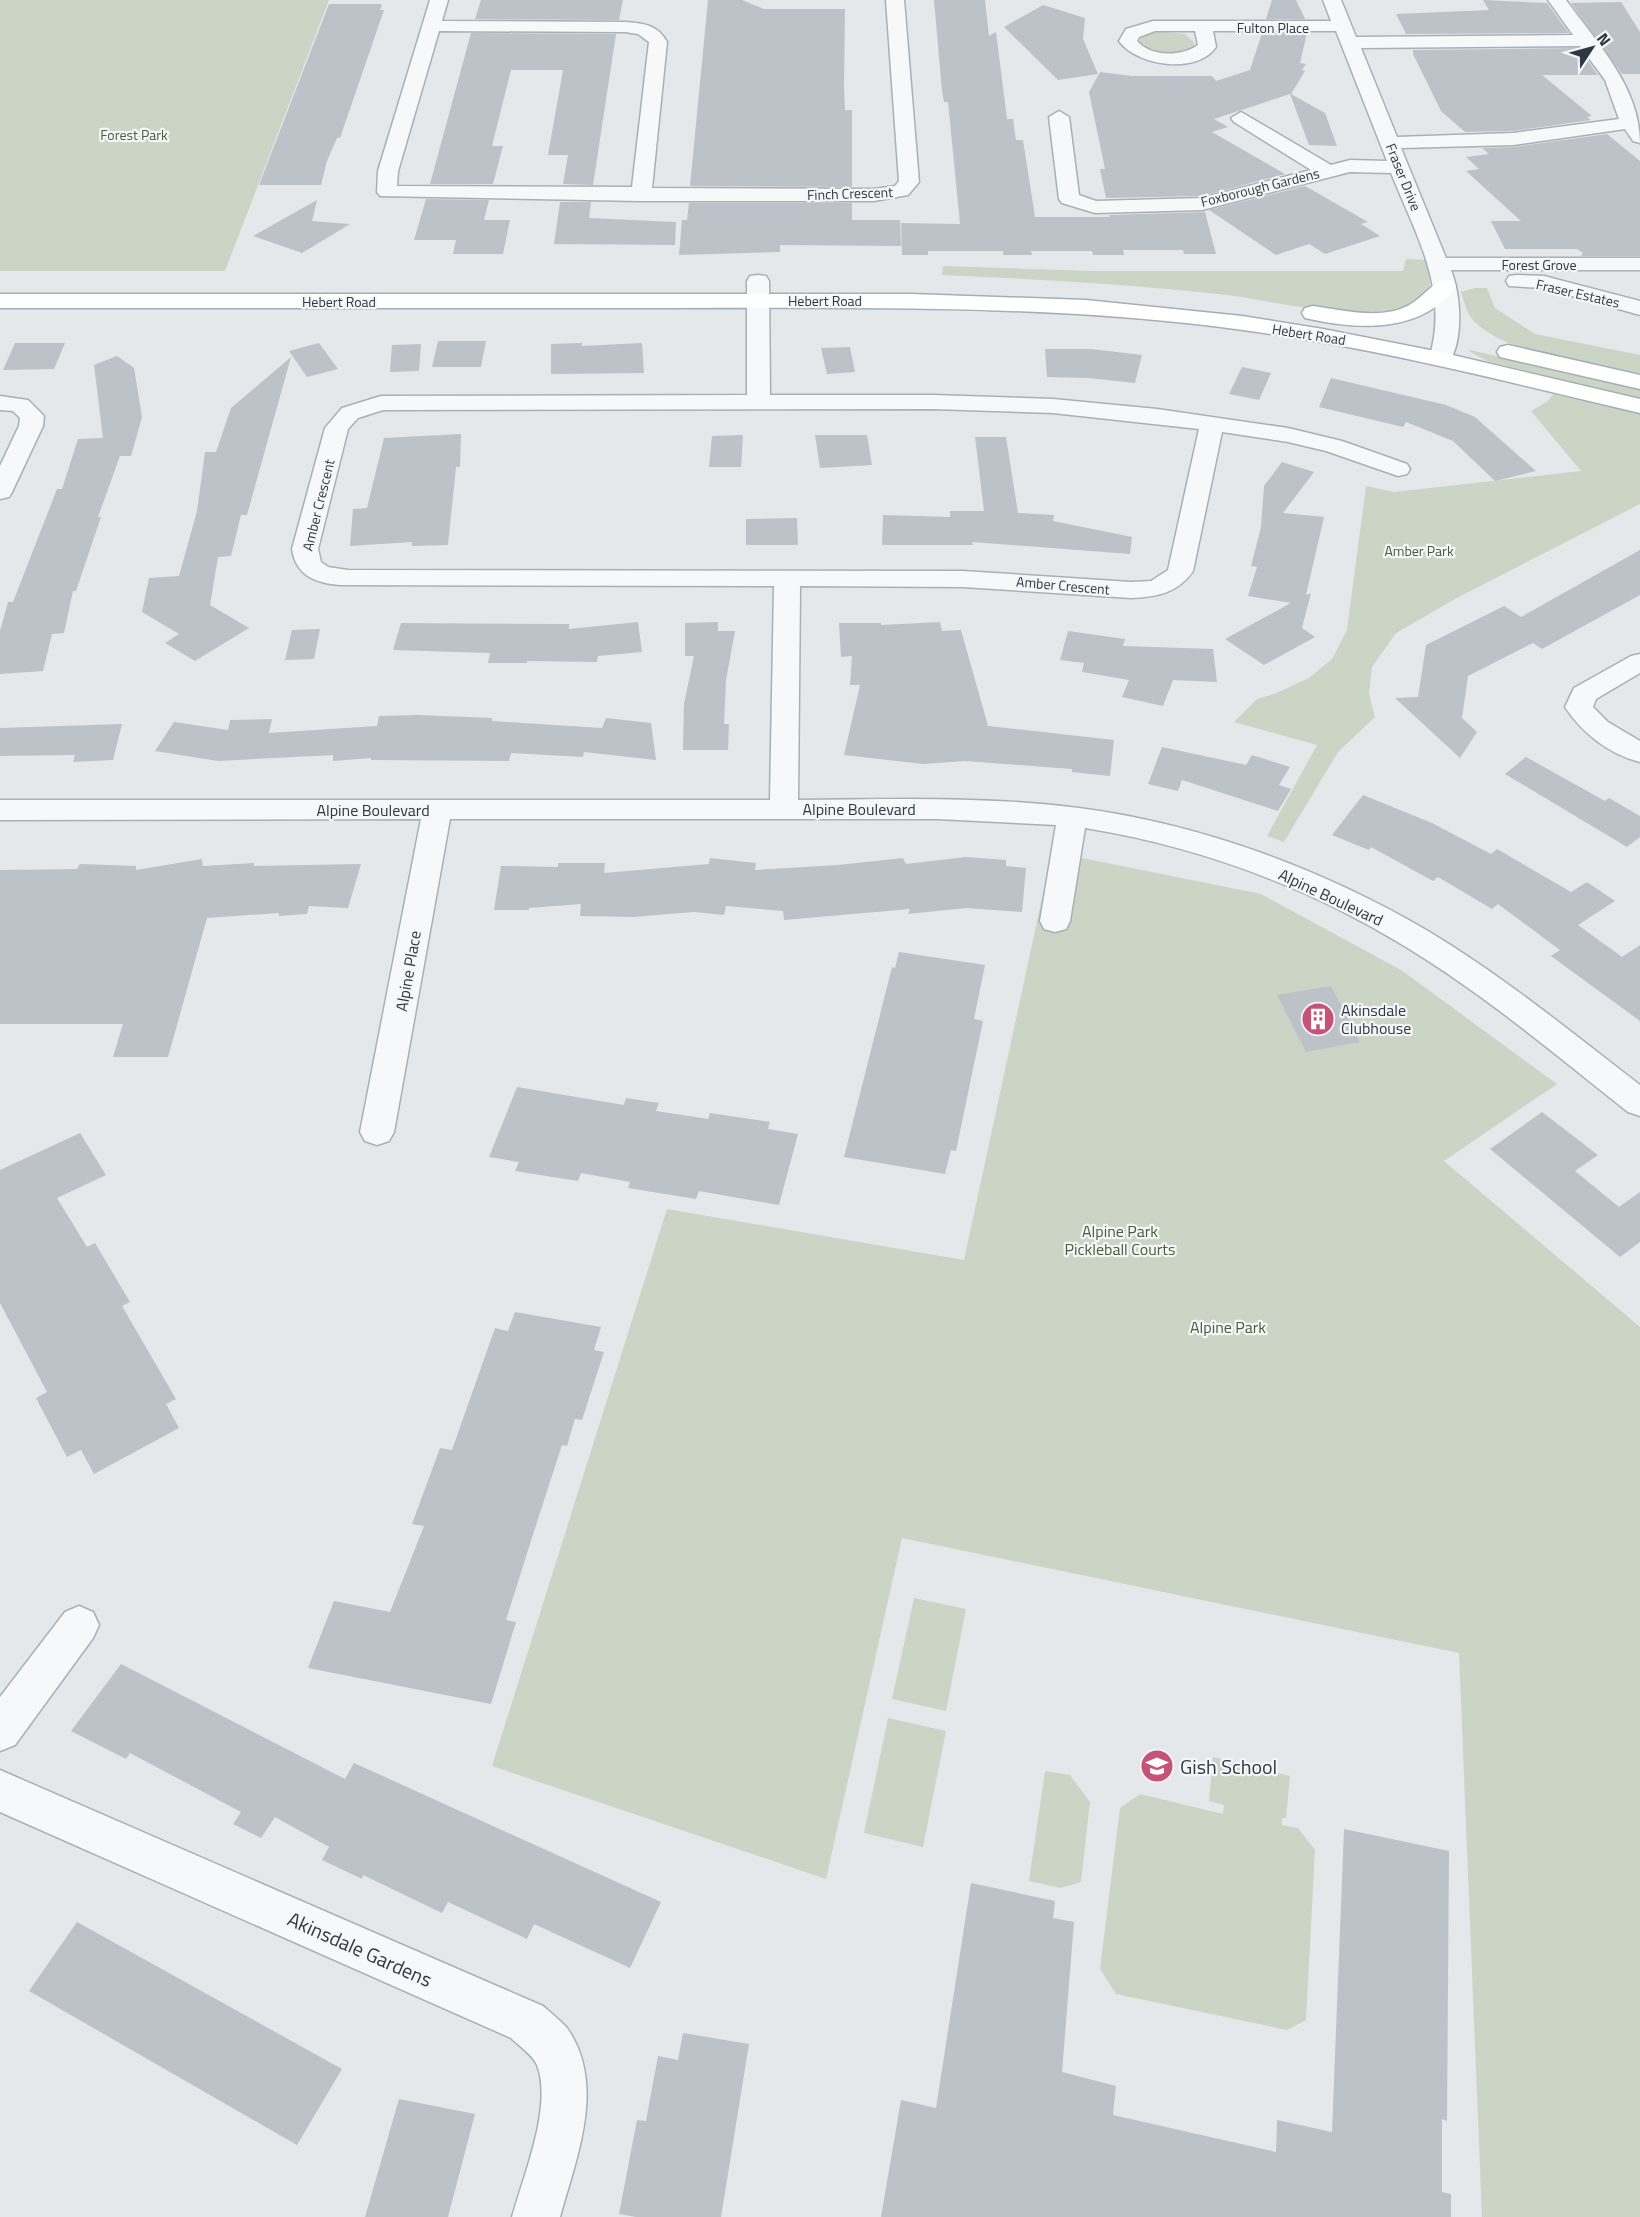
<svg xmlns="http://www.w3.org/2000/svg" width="1640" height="2217" font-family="'Titillium Web',sans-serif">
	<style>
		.green { fill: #ccd4c6 }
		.building { fill: #bcc2c8 }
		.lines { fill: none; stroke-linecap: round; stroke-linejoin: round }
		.minor-casing { stroke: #a9b0b5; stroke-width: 3 }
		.major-casing { stroke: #a4aeb6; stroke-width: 3 }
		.minor { fill: #f7f8f9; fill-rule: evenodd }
		.major { fill: #fff; fill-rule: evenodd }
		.labels { text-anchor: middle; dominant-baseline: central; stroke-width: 4.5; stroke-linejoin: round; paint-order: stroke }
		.far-street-label { font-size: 14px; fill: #2d3842; stroke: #f4f6f8 }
		.far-park-label { font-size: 14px; fill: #475d3b; stroke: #f4f6f8 }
		.street-label { font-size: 16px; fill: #2d3842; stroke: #f4f6f8 }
		.poi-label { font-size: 16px; fill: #2d3842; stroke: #f4f6f8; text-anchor: start }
		.park-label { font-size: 16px; fill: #475d3b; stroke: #f4f6f8 }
		.near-poi-label { font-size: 20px; fill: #2d3842; stroke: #f4f6f8; text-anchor: start }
		.near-street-label { font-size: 20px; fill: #2d3842; stroke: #f4f6f8 }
	</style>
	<rect width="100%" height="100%" fill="#e4e8eb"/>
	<path class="green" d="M0 0H329L225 271H0Z
		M1152 31 1185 34 1195 43 1193 47C1177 57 1154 56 1140 44V39Z
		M1406 259 1427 260C1437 286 1426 302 1398 308 1345 321 1273 300 1218 294 1126 284 1034 279 942 275L943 266 1093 271H1403Z
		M1475 288H1487L1495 308 1535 334 1640 355V375C1596 365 1511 355 1477 324 1467 316 1465 304 1461 292Z
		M1470 350 1640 389V399L1487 361 1469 351Z
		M1553 394 1640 414V504L1455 599 1396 633 1372 667 1369 694 1375 717 1338 752 1284 842 1267 836 1317 745 1234 722 1257 699 1274 694 1309 678 1332 659 1347 630 1366 486 1394 492 1581 471 1531 411 1548 401Z
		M1052 852 1261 894 1401 970 1557 1084 1444 1161 1640 1327V2217H1482L1459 1653 902 1538 826 1879 492 1766 667 1209 964 1260Z
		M914 1598 966 1609 946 1711 892 1699Z
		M888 1718 946 1731 923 1847 864 1833Z
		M1213 1757 1290 1776 1286 1818H1282V1825L1298 1828 1315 1850 1306 2020 1287 2030 1116 1994 1100 1969 1120 1808 1140 1794 1223 1814 1224 1805 1209 1801Z
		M1045 1771 1070 1775 1090 1802 1081 1882 1060 1888 1029 1881Z"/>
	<path class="building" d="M481 0H623L619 20 475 19Z
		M708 0H742L764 9H845L844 87 845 110H852V187L690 186Z
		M934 0H985L989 36 996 32 1007 119H1013L1016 140H1023L1035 217H1110L1109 215 1205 212 1216 254H1184L1183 250H1123L1124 255H1093L1092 251H1031L1032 255H1003V251H928V255H902L901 223 960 224 948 102H944L942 91Z
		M1272 0H1296L1305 19H1266Z
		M1483 0 1547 3 1569 33 1406 34 1396 14 1489 10Z
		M1621 2 1640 32V74H1622L1571 3Z
		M329 4H382L380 10H384L340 138H337L327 161 321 185H259Z
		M1043 5 1085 18 1083 39 1098 74 1058 80 1004 27Z
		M471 33 616 34 593 185 563 184 568 155H548L563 70H511L492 146H503L493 184H430Z
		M1262 33H1307L1300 63 1306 64 1302 70 1305 71 1291 94 1325 113 1337 146 1309 145 1290 94 1214 119 1228 127 1212 132 1285 174 1202 196 1106 198 1100 169H1105L1089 92 1100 72 1132 76H1212L1216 81 1250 70Z
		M1579 48 1598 75H1542L1592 116 1587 117 1591 120 1513 131 1465 132 1441 111 1413 54V50Z
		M1607 134 1640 161V256H1581L1583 253 1577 249H1505L1491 221H1521L1466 171 1479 169 1466 157 1489 154 1482 148 1513 147Z
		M1305 186 1368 222 1361 224 1380 236 1325 254 1309 244 1276 255 1209 210Z
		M426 199 489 200 484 220H510L503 254H453L456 240H414Z
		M317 200 312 221 350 224 302 253 253 236Z
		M560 202H591L589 218 676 222 675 245 554 244Z
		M689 203H852V220H900L901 246 780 245V252L679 255 682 220H687Z
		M438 341H486L481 367H432Z
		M15 343H65L54 369 3 370Z
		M319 343 338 369 307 377 289 351Z
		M582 343V346L642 343 644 373 551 374V344Z
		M421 344 419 371 390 372 392 345Z
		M850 347 855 372 827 374 821 348Z
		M1045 349H1091L1142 355 1135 383 1089 378 1047 377Z
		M117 356 134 368 142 417 131 456H120L98 517H101L76 591H73L64 633 52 634 43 671 0 674V631L8 602H13L57 489H62L78 439 103 438 94 365Z
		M291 357 247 515H241L231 556 218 557 210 605 249 628 195 661 165 643 179 634 142 612 149 578 179 576 197 511 205 452H216L231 408Z
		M1242 367 1271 373 1259 400 1229 394Z
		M1331 378 1446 405 1475 417 1536 471 1495 481 1453 441 1406 422 1403 427 1319 407Z
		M461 434 460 467H456L448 545 412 546V542L350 546 353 509 367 508 384 438Z
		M743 435 741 467H709L712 436Z
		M815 435H867L872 465 820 468Z
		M975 437H1006L1018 513 1054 515 1053 521 1132 537 1130 554 972 542 973 545H882L883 515 950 517V511H984Z
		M1282 462 1314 472 1283 513 1324 517 1306 595 1311 593 1302 628 1315 637 1264 665 1225 639 1291 603 1248 596 1257 567 1251 566 1261 527 1264 486Z
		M797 518 798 545H746V519Z
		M1640 550V595L1542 649 1533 643 1468 676 1462 718 1477 732 1460 758 1395 698 1418 697 1426 645 1504 606 1521 617Z
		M638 622 642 652 598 656 597 662 527 661V663H488L490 653 393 650 401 623 569 624V629Z
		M718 622V631H735L726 680 724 724H729L728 750H683L684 704 694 656H685V623Z
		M940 622 942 631 961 630 988 726 1114 740 1110 776 1072 772V769L965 761 923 764 844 755 860 685H850L852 656 841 657 839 623H881V625Z
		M320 629 314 659 285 660 292 630Z
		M1068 631 1125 639 1123 646 1213 649 1217 682 1173 680 1163 706 1122 697 1129 680 1082 672 1084 663 1060 660Z
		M418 715 492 718V721L602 728 606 718 651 723 656 760 584 752 583 757 511 753 509 761 371 760V758L333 761V755L218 761 155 751 174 722 228 730 230 720 272 719 269 733 377 726 379 716Z
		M122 724 113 760 73 762 75 755 0 756V728Z
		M1162 747 1246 765 1252 755 1290 767 1279 785 1291 789 1278 811 1182 780 1178 791 1148 784Z
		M1526 757 1605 801 1609 798 1640 816V837L1627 847 1505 774Z
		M1363 795 1432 823 1491 854 1497 849 1571 892 1587 882 1615 901 1578 925 1622 957 1640 945V1021L1551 956 1560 950 1498 904 1492 909 1438 877 1433 881 1371 847 1369 850 1332 835Z
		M966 857 1006 860V866L1026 868 1022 912 966 908 908 914 910 909 784 920 783 911 726 906 724 915 694 912 633 917 580 916 581 904 529 908V910H494L501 866 558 867V863H605L604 873 709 864 710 858 756 863 755 870 838 865 903 858 906 864Z
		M202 859 203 866 254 863V866L361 864 348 908 309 906 307 914 279 916V913L207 918 168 1057H113L123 1024H0V870L77 869 80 864 136 866V870Z
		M899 952 985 965 974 1019 983 1021 956 1151 951 1150 945 1174 844 1157 892 967 895 968Z
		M1331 986 1360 1042 1306 1052 1277 995Z
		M517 1087 624 1105 626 1098 659 1103 656 1111 708 1119 710 1113 770 1122 768 1129 798 1134 779 1205 699 1191 696 1199 628 1188 630 1182 581 1173 578 1181 515 1171 519 1162 489 1157Z
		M1542 1112 1598 1155 1575 1171 1619 1207 1640 1192V1242L1620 1257 1490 1149Z
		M80 1133 106 1175 57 1198 87 1247 95 1243 130 1302 122 1306 176 1399 166 1404 179 1428 94 1474 81 1450 67 1457 36 1398 47 1392 0 1303V1170Z
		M515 1312 601 1327 594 1350 604 1352 582 1420 575 1419 567 1446 562 1445 536 1525 506 1620 516 1622 491 1704 308 1668 334 1601 390 1612 424 1526 412 1524 440 1448 452 1450 495 1328 508 1331Z
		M121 1664 345 1779 354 1763 661 1902 630 1968 534 1924 527 1939 448 1902 442 1913 363 1875 362 1879 322 1860 329 1847 275 1817 261 1838 233 1824 241 1812 130 1753 126 1759 71 1731Z
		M1344 1829 1449 1851 1447 2121 1442 2119V2192L1451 2194V2217H881L901 2100 936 2108 971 1883 1055 1901 1053 1918 1074 1922 1062 2072 1116 2086 1113 2115 1276 2152 1277 2120 1332 2132Z
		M77 1922 342 2069 297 2145 29 1991Z
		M683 2033 749 2044 721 2217H636L619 2214 637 2120 646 2121 658 2056 678 2060Z
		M399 2099 475 2114 448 2217H365Z"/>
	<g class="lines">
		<g class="minor-casing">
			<path id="minor" d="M430 0H448L442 21 625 22C643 23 658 25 667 42L652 188 874 189 895 186 899 181 886 0H904L919 182 908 195 874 201H641L380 196 377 192 378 171ZM439 31 625 32 638 34 649 42 632 187 397 186 398 171Z
				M1323 0H1341L1356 37 1573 35 1548 0H1566C1597 43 1640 87 1640 143L1633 141 1625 129 1513 145 1401 148 1446 258H1640V270H1451C1461 295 1464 341 1448 364H1432L1429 359C1450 291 1416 235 1391 173L1350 172 1202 210 1095 213 1062 203 1059 199 1049 117 1059 111 1069 117 1079 195 1096 201 1202 198 1311 170 1234 122 1231 118 1241 112 1331 165 1350 160 1387 161 1336 31H1213L1216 47C1197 75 1137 66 1119 41L1126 29 1153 21H1331ZM1155 31H1195L1198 45C1181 57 1151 57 1137 41L1139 37ZM1580 46 1605 80 1619 119 1513 133 1397 137 1361 48Z
				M758 275 766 276 769 281 770 395H933L1053 399 1157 409 1288 428 1342 441 1407 464 1410 469 1407 474 1398 476 1326 451 1288 442 1222 432 1193 571C1178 593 1157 597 1131 598L963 587 800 586 798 800C892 799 986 796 1079 808 1201 824 1322 869 1428 931 1503 976 1571 1032 1640 1085V1116L1628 1112C1556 1055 1485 995 1406 947 1308 887 1198 846 1085 828L1070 921 1066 929 1055 932 1044 929 1040 921 1056 825 937 819H450L394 1132 389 1141 377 1145 365 1141 360 1132 421 819 0 820V800H770L774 586 340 585C316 583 296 576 292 549L325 428 342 408 381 396 747 395V281L750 276ZM933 409 1053 413 1199 429 1168 570 1151 581 1131 582 963 571 348 570 328 567 321 562 318 549 348 429 358 418 383 410Z
				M1517 275 1544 276 1640 301V315L1543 288 1509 286 1506 281 1509 276Z
				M0 396 28 400 44 416 43 426 12 492 9 497 0 499V466L19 426 20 418 13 411 0 410Z
				M1640 654V673L1596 699 1593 707 1608 722 1640 741V762C1609 754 1582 733 1565 707L1574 688 1631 656Z
				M79 1606 93 1612 99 1625 93 1638 15 1745 0 1751V1697L65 1612Z
				M0 1770 543 2006C551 2013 560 2020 567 2028 607 2085 576 2158 560 2217H512C523 2177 553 2106 537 2065 532 2054 519 2046 511 2038L0 1812Z"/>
		</g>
		<g class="major-casing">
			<path id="major" d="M1445 280 1453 281 1456 286C1423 334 1356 330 1305 318L1302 313 1305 308 1313 306C1343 310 1383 321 1411 304 1423 297 1432 283 1445 280Z
				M0 294H911L1086 300 1242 316 1323 329 1440 352 1640 399V413C1508 382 1377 348 1243 330 1053 304 862 308 671 308 448 308 224 308 0 308Z
				M1508 345 1640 375V389L1500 357 1497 352 1500 347Z"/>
		</g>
		<use href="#minor" class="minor"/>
		<use href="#major" class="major"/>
	</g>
	<defs>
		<g id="building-disc" transform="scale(1.725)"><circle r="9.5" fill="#c65377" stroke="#f4f6f8"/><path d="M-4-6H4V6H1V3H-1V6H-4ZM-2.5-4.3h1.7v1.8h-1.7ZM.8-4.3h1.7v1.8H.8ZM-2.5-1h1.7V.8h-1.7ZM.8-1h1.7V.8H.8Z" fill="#fff"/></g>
		<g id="school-disc" transform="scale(1.725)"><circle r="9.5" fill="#c65377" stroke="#f4f6f8"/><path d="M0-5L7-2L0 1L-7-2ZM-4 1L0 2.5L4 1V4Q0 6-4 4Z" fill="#fff"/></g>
	</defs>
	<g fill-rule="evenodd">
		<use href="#building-disc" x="1318" y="1019"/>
		<use href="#school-disc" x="1157" y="1766"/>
	</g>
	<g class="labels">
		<g class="far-street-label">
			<text x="1273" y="27">Fulton Place</text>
			<text transform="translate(1404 177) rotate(68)">Fraser Drive</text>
			<text transform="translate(1260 187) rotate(-14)">Foxborough Gardens</text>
			<text transform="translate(850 193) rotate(-2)">Finch Crescent</text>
			<text x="1539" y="264">Forest Grove</text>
			<text transform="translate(1578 293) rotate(13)">Fraser Estates</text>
			<text x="825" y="300">Hebert Road</text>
			<text x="339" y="301">Hebert Road</text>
			<text transform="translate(1309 334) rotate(9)">Hebert Road</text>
			<text transform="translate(318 505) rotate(-76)">Amber Crescent</text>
			<text transform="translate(1063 585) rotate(5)">Amber Crescent</text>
		</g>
		<g class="far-park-label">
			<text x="134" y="134">Forest Park</text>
			<text x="1419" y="550">Amber Park</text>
		</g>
		<g class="street-label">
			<text x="859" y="809">Alpine Boulevard</text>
			<text x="373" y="810">Alpine Boulevard</text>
			<text transform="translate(1331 897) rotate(25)">Alpine Boulevard</text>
			<text transform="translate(408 971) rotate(-80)">Alpine Place</text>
		</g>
		<g class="poi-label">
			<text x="1341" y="1010">Akinsdale<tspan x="1341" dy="18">Clubhouse</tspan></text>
		</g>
		<g class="park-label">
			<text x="1120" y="1231">Alpine Park<tspan x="1120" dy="18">Pickleball Courts</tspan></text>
			<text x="1228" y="1327">Alpine Park</text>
		</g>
		<g class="near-poi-label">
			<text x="1180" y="1766">Gish School</text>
		</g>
		<g class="near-street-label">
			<text transform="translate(360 1949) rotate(24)">Akinsdale Gardens</text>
		</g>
	</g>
	<g transform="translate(1592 48) rotate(54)" stroke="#f4f6f8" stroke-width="4.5" paint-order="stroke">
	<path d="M0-4.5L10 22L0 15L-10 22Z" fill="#2d3842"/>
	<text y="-9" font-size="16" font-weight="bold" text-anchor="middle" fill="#2d3842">N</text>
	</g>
</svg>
